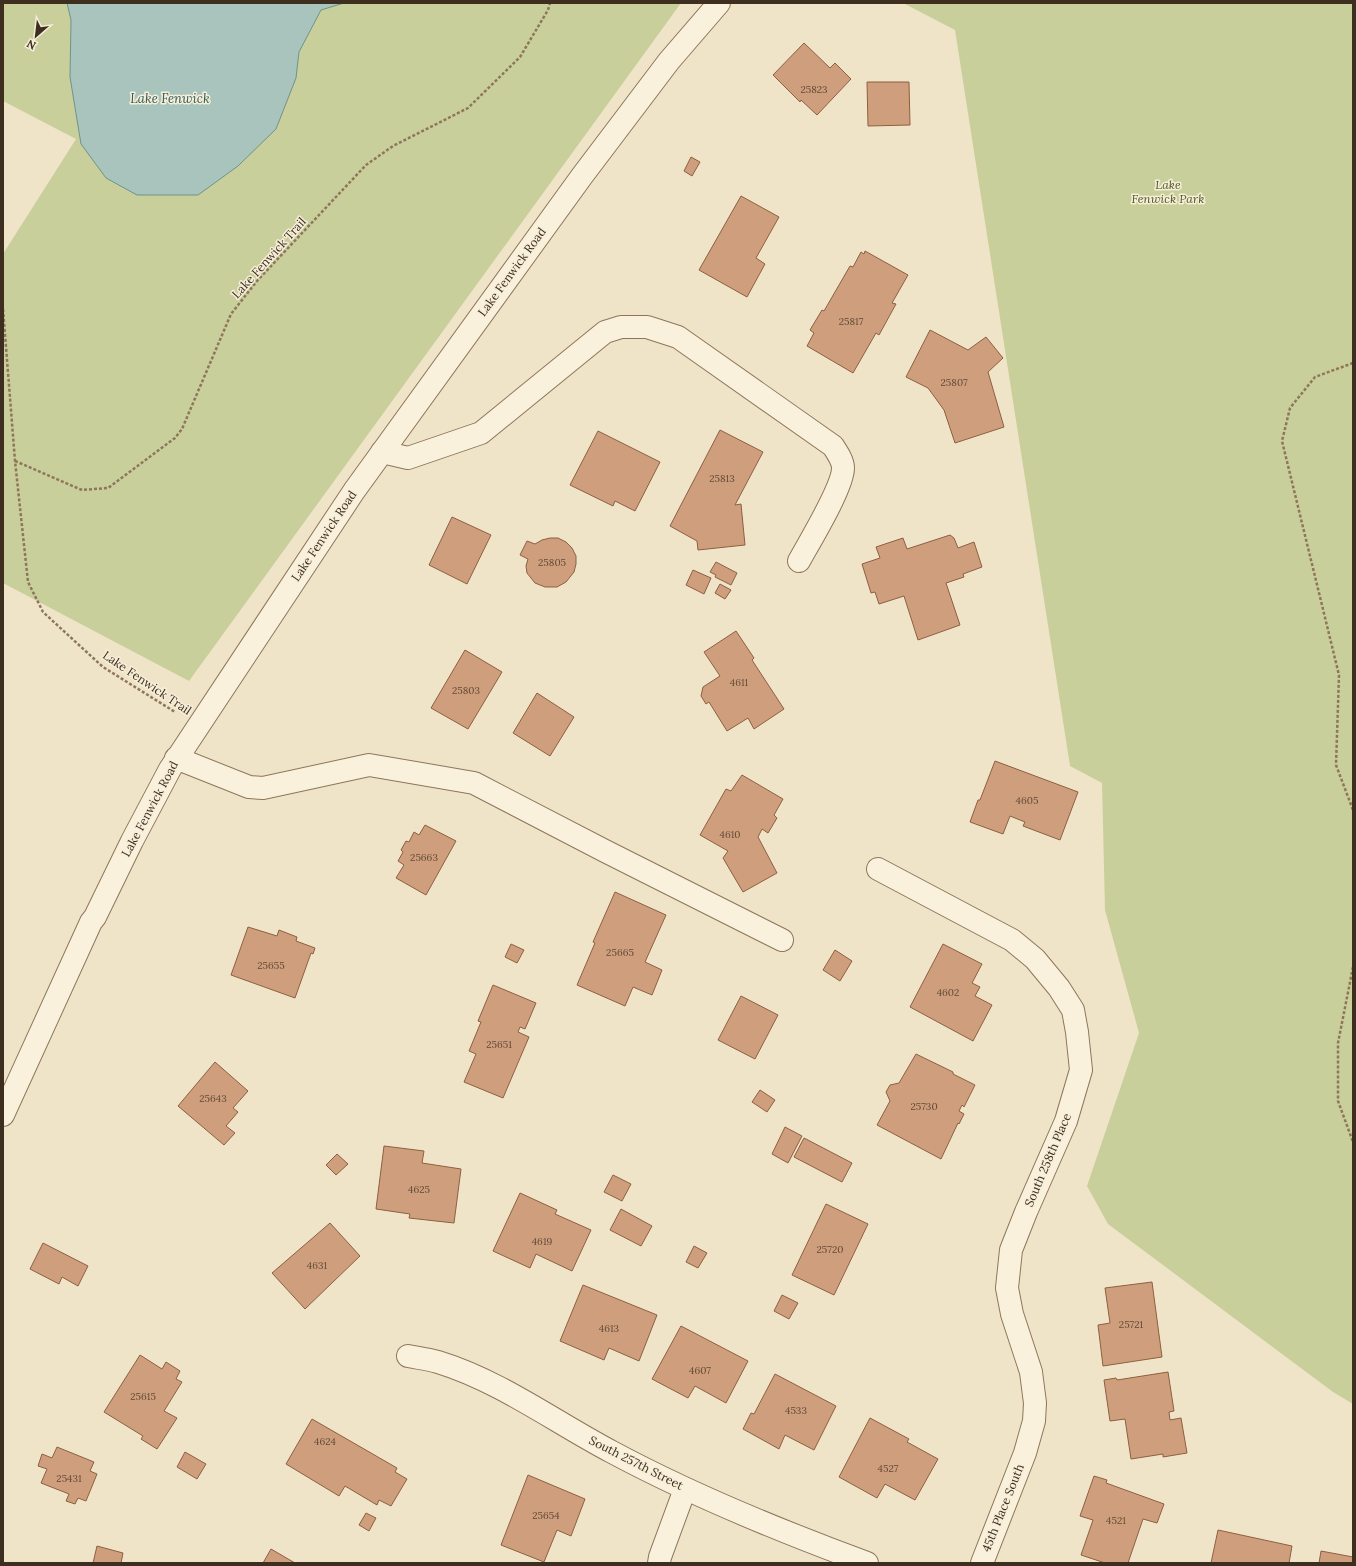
<svg xmlns="http://www.w3.org/2000/svg" width="1356" height="1566" font-family="Lora,serif">
	<style>
		.green { fill: #c9cf9b }
		.water { fill: #a9c4bc; stroke: #6f938a }
		.building { fill: #cf9f7d; stroke: #8d5f41 }
		.lines { fill: none; stroke-linecap: round; stroke-linejoin: round }
		.minor-casing { stroke: #8d765c; stroke-width: 24 }
		.path { stroke: #8d765c; stroke-width: 2.5; stroke-dasharray: 3 2; stroke-linecap: butt }
		.minor { stroke: #faf1dc; stroke-width: 22 }
		.labels { text-anchor: middle; stroke-width: 3; stroke-linejoin: round; paint-order: stroke }
		.number-label { font-size: 10px; fill: #624a37 }
		.park-label { font-size: 12px; font-style: italic; fill: #4d5a26; stroke: #f7eed8 }
		.street-label { font-size: 12px; fill: #3d2e20; stroke: #f7eed8 }
		.water-label { font-size: 13px; font-style: italic; fill: #2f5d5a; stroke: #f7eed8 }
	</style>
	<rect width="100%" height="100%" fill="#f0e4c8"/>
	<g class="green">
		<polygon points="3,3 681,3 189,681 3,583 3,254 76,139 3,101"/>
		<polygon points="903,3 1353,3 1353,1404 1333,1392 1108,1224 1087,1186 1139,1033 1105,910 1102,783 1070,766 955,30"/>
	</g>
	<polygon class="water" points="67,3 344,3 321,10 299,52 296,78 276,129 238,166 198,195 137,195 106,178 81,144 70,77 71,20"/>
	<g class="building">
		<polygon points="804,43 830,68 835,63 851,79 817,115 801,100 800,102 773,75"/>
		<polygon points="867,82 909,82 910,125 868,126"/>
		<polygon points="691,157 700,162 692,176 684,171"/>
		<polygon points="741,196 779,217 756,258 765,264 747,297 699,270"/>
		<polygon points="865,251 908,275 892,303 896,304 879,335 876,333 853,373 807,346 814,333 810,330 822,310 824,311 850,266 853,267 861,252 864,254"/>
		<polygon points="930,330 968,350 986,337 1003,358 988,372 1004,427 955,443 944,410 928,388 906,377"/>
		<polygon points="720,430 763,452 735,505 741,504 745,545 698,550 697,541 670,526"/>
		<polygon points="598,431 660,462 635,511 615,501 613,506 570,485"/>
		<polygon points="452,517 491,535 467,584 429,565"/>
		<polygon points="950,535 954,538 958,548 974,542 982,567 963,574 964,577 946,583 960,625 918,640 904,596 879,604 875,592 871,593 862,564 880,558 876,547 903,538 907,549"/>
		<polygon points="550,538 558,538 566,542 572,548 576,556 576,564 574,572 566,582 557,587 545,587 535,583 527,573 526,566 528,559 520,555 527,541 535,544 542,540"/>
		<polygon points="716,562 737,573 731,585 715,577 716,575 710,572"/>
		<polygon points="693,570 711,578 704,594 686,585"/>
		<polygon points="720,584 731,590 725,599 715,593"/>
		<polygon points="736,631 754,658 752,660 784,709 754,729 748,718 727,731 709,702 706,704 701,696 703,687 720,676 704,652"/>
		<polygon points="465,650 502,672 468,729 431,708"/>
		<polygon points="537,693 574,717 550,756 513,733"/>
		<polygon points="995,761 1078,792 1060,840 1023,826 1025,822 1010,816 1003,834 970,822 978,800 980,800"/>
		<polygon points="742,775 783,799 774,815 777,818 768,833 762,829 758,837 777,873 743,892 723,858 728,851 700,835 726,789 731,791"/>
		<polygon points="425,825 456,841 426,895 396,878 404,865 398,861 403,852 401,850 406,841 409,842 414,832 419,835"/>
		<polygon points="615,892 666,915 645,962 662,970 652,995 633,987 625,1006 577,985 595,943 593,942"/>
		<polygon points="248,927 277,936 279,930 297,937 296,941 315,948 313,954 311,953 295,998 231,975"/>
		<polygon points="511,944 524,950 517,963 505,957"/>
		<polygon points="943,944 982,964 972,983 980,987 975,996 992,1005 973,1041 910,1007"/>
		<polygon points="835,950 852,961 840,981 823,970"/>
		<polygon points="493,985 536,1003 525,1029 520,1027 518,1032 529,1037 503,1098 464,1082 476,1054 469,1051 481,1022 478,1021"/>
		<polygon points="741,996 778,1015 755,1059 718,1040"/>
		<polygon points="916,1054 953,1072 953,1074 975,1085 964,1107 962,1105 959,1111 964,1114 959,1124 958,1123 941,1159 877,1125 890,1101 886,1092 890,1085 899,1083"/>
		<polygon points="215,1062 248,1091 233,1108 238,1112 226,1126 235,1133 224,1145 178,1106"/>
		<polygon points="760,1090 775,1100 767,1112 752,1102"/>
		<polygon points="785,1127 802,1136 788,1163 772,1154"/>
		<polygon points="804,1138 852,1163 842,1182 794,1157"/>
		<polygon points="384,1146 424,1151 422,1163 461,1169 454,1223 409,1218 410,1214 376,1209"/>
		<polygon points="337,1154 348,1164 336,1175 326,1165"/>
		<polygon points="613,1175 631,1184 622,1201 604,1192"/>
		<polygon points="520,1193 557,1210 555,1214 591,1230 572,1271 536,1254 530,1268 493,1251"/>
		<polygon points="826,1204 868,1224 834,1295 792,1275"/>
		<polygon points="621,1209 652,1226 641,1246 610,1230"/>
		<polygon points="330,1223 360,1256 305,1309 272,1273"/>
		<polygon points="43,1243 88,1266 78,1286 62,1277 59,1284 30,1269"/>
		<polygon points="694,1246 707,1253 698,1268 686,1262"/>
		<polygon points="1152,1282 1162,1357 1103,1366 1098,1325 1110,1323 1105,1288"/>
		<polygon points="583,1285 657,1315 639,1361 609,1348 604,1360 560,1341"/>
		<polygon points="782,1295 798,1303 789,1319 774,1311"/>
		<polygon points="681,1326 748,1361 726,1403 695,1386 688,1398 652,1379"/>
		<polygon points="140,1355 162,1369 166,1362 180,1371 176,1379 182,1382 164,1411 177,1418 157,1449 141,1439 143,1436 104,1412"/>
		<polygon points="1168,1372 1174,1411 1169,1412 1170,1420 1181,1418 1187,1453 1163,1457 1163,1454 1131,1459 1125,1419 1110,1421 1104,1380 1116,1378 1117,1380"/>
		<polygon points="775,1374 836,1406 814,1450 785,1435 779,1449 743,1429 751,1413 754,1414"/>
		<polygon points="870,1418 909,1439 907,1442 938,1459 915,1500 885,1484 877,1498 839,1477"/>
		<polygon points="312,1419 397,1468 395,1472 407,1479 391,1506 379,1500 377,1505 345,1486 339,1496 286,1464"/>
		<polygon points="57,1447 94,1462 90,1471 97,1474 86,1501 78,1498 75,1504 66,1501 69,1494 41,1483 47,1469 38,1466 42,1454 52,1458"/>
		<polygon points="185,1452 206,1464 197,1479 177,1467"/>
		<polygon points="528,1475 585,1499 571,1536 557,1530 544,1562 501,1545"/>
		<polygon points="1094,1476 1107,1480 1106,1483 1164,1504 1157,1523 1143,1519 1128,1563 1105,1563 1081,1555 1093,1520 1080,1516"/>
		<polygon points="366,1513 376,1518 369,1531 359,1525"/>
		<polygon points="1218,1530 1292,1546 1289,1563 1211,1563"/>
		<polygon points="97,1546 123,1553 121,1563 93,1563"/>
		<polygon points="271,1549 295,1563 263,1563"/>
		<polygon points="1321,1551 1353,1557 1353,1563 1319,1563"/>
	</g>
	<g class="lines">
		<defs>
			<g id="minor">
				<path d="M 382,452 L 408,458 L 481,433 L 605,332 L 621,327 L 647,327 L 678,337 L 833,446 C 837,452 843,461 843,468 C 843,487 810,541 799,561"/>
				<polyline points="176,758 249,787 263,788 369,765 474,783 605,851 782,940"/>
				<polyline points="878,869 1012,940 1035,959 1059,988 1073,1010 1077,1032 1081,1070 1066,1121 1026,1212 1011,1250 1007,1288 1012,1314 1031,1372 1035,1403 1034,1421 1025,1453 982,1563"/>
				<polyline points="3,1115 91,922 95,917 132,841 170,769 354,491 582,176 669,61 719,3"/>
				<path d="M 408,1356 C 418,1358 428,1359 438,1362 C 500,1381 555,1422 612,1452 C 694,1496 780,1531 867,1563"/>
				<polyline points="659,1563 660,1557 685,1489"/>
			</g>
		</defs>
		<use href="#minor" class="minor-casing"/>
		<g class="path">
			<polyline points="3,309 15,461 28,582 43,612 103,667 175,712"/>
			<polyline points="1353,363 1315,377 1290,408 1282,441 1339,675 1336,765 1353,810"/>
			<polyline points="15,461 82,490 108,488 175,438 182,429 231,314 257,281 366,165 393,146 468,108 520,57 548,10 550,3"/>
			<polyline points="1353,967 1338,1043 1338,1101 1353,1142"/>
		</g>
		<use href="#minor" class="minor"/>
	</g>
	<g class="labels">
		<g class="number-label">
			<text x="814" y="93">25823</text>
			<text x="851" y="325">25817</text>
			<text x="954" y="386">25807</text>
			<text x="722" y="482">25813</text>
			<text x="552" y="566">25805</text>
			<text x="739" y="686">4611</text>
			<text x="466" y="694">25803</text>
			<text x="1027" y="804">4605</text>
			<text x="730" y="838">4610</text>
			<text x="424" y="861">25663</text>
			<text x="620" y="956">25665</text>
			<text x="271" y="969">25655</text>
			<text x="948" y="996">4602</text>
			<text x="499" y="1048">25651</text>
			<text x="213" y="1102">25643</text>
			<text x="924" y="1110">25730</text>
			<text x="419" y="1193">4625</text>
			<text x="542" y="1245">4619</text>
			<text x="830" y="1253">25720</text>
			<text x="317" y="1269">4631</text>
			<text x="1131" y="1328">25721</text>
			<text x="609" y="1332">4613</text>
			<text x="700" y="1374">4607</text>
			<text x="143" y="1400">25615</text>
			<text x="796" y="1414">4533</text>
			<text x="325" y="1445">4624</text>
			<text x="888" y="1472">4527</text>
			<text x="69" y="1482">25431</text>
			<text x="546" y="1519">25654</text>
			<text x="1116" y="1524">4521</text>
		</g>
		<g class="park-label">
			<text x="1168" y="189">Lake<tspan x="1168" dy="14">Fenwick Park</tspan></text>
		</g>
		<g class="street-label">
			<text transform="translate(269 258) rotate(-48)" y="4">Lake Fenwick Trail</text>
			<text transform="translate(512 272) rotate(-54)" y="4">Lake Fenwick Road</text>
			<text transform="translate(324 536) rotate(-56)" y="4">Lake Fenwick Road</text>
			<text transform="translate(147 683) rotate(34)" y="4">Lake Fenwick Trail</text>
			<text transform="translate(150 809) rotate(-62)" y="4">Lake Fenwick Road</text>
			<text transform="translate(1048 1160) rotate(-67)" y="4">South 258th Place</text>
			<text transform="translate(636 1463) rotate(27)" y="4">South 257th Street</text>
			<text transform="translate(1003 1508) rotate(-68)" y="4">45th Place South</text>
		</g>
		<g class="water-label">
			<text x="170" y="103">Lake Fenwick</text>
		</g>
	</g>
	<rect width="1356" height="1566" fill="none" stroke="#3d2e20" stroke-width="8"/>
	<g transform="translate(36 36) rotate(208)" stroke="#f7eed8" stroke-width="3" paint-order="stroke">
	<path d="M0-3L7 15L0 10L-7 15Z" fill="#3d2e20"/>
	<text y="-6" font-size="11" font-weight="bold" text-anchor="middle" fill="#3d2e20">N</text>
	</g>
</svg>
